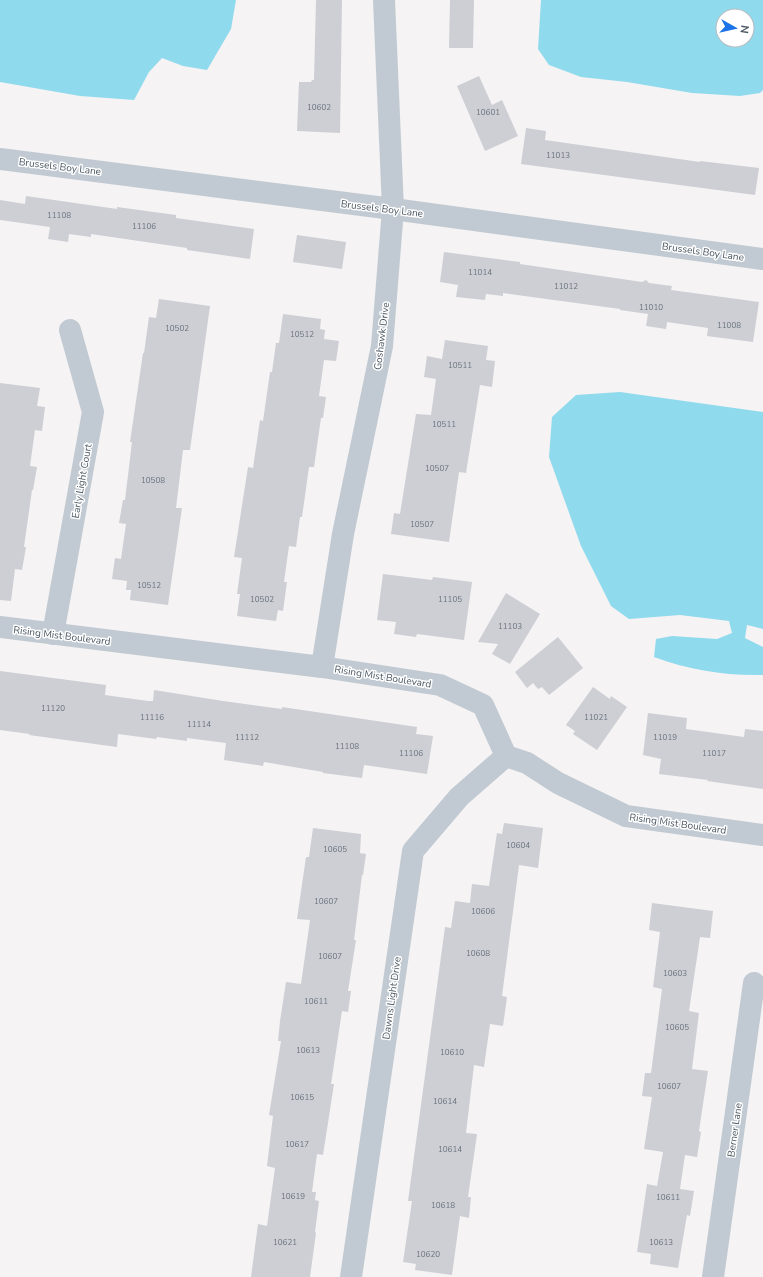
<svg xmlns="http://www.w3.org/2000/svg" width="763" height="1277" font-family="'Nunito Sans',sans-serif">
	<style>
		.water { fill: #90daee; fill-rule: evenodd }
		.building { fill: #cdcfd5 }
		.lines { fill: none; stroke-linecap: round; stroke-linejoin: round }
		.street { stroke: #c1cad2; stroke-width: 22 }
		.labels { text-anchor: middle; stroke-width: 3; stroke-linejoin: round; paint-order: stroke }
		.number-label { font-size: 8px; fill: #6b747e }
		.street-label { font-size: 10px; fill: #4a5661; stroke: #fff }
	</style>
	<rect width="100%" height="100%" fill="#f5f3f3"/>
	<g class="water">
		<polygon points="0,0 236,0 231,29 207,70 183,66 162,58 149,72 134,100 80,96 0,82"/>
		<path d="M 541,0 L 763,0 L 763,90 L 760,93 L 740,96 L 692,93 L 627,82 L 581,77 L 549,65 L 538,49 ZM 723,16 L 747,16 L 747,40 L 723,40 Z"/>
		<path d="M 620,392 L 763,412 L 763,629 L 747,625 L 745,638 L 763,647 L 763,675 C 726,676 689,670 654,657 L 656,639 L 672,636 L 717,639 L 732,633 L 729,621 L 680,615 L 629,619 L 611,606 L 581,546 L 549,457 L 552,417 L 576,395 Z"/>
	</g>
	<g class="building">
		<polygon points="316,0 342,0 340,133 297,131 299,82 311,82 312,80 314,80"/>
		<polygon points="450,0 474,0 473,48 449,48"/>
		<polygon points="479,76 492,105 502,100 518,136 485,151 457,86"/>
		<polygon points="526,128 546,131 545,140 700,162 700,161 759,168 755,195 521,164"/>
		<polygon points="26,196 117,209 117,207 176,215 176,218 254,229 250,259 187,250 187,248 91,234 91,237 69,234 68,242 48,239 50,227 0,220 0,200 25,204"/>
		<polygon points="297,235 346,242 342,269 293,262"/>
		<polygon points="444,252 520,262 520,264 642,282 646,280 649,283 672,286 671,290 759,302 753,342 707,336 708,328 667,322 666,329 646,326 648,314 620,310 620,309 503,293 503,296 486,294 485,300 456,297 458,285 440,282"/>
		<polygon points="159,299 210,306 190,450 183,450 176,508 182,508 168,605 130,600 131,590 126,590 127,581 112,579 115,558 121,559 126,524 119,523 123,500 125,500 132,442 130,442 143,353 144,353 149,317 156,318"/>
		<polygon points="283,314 321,319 320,329 325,330 324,339 339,341 336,361 324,360 319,396 326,397 323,418 321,418 314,467 309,467 302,517 300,517 296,547 289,546 284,582 287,582 283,611 278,610 276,621 237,616 240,594 237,594 242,558 234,557 248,467 253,468 260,420 263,421 270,372 272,372 276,343 279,343"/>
		<polygon points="445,340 488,346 486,360 495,361 492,387 480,385 466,473 459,472 449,542 391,534 394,513 400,514 416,414 431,415 436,379 424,377 427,356 442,359"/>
		<polygon points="0,383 40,388 37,406 45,407 42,431 35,430 30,466 37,467 33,490 32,490 24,547 26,547 22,570 15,569 11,601 0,600"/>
		<polygon points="383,574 432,580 433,577 472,582 464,640 417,634 416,637 394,634 396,622 377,620"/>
		<polygon points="506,593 540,614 510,664 492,654 498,644 478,642"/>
		<polygon points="558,637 583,668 549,695 542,687 538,689 533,683 527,688 515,672"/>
		<polygon points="0,671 106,685 105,695 148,701 153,701 154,690 223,701 282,709 282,707 417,727 416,734 433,736 427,774 364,765 362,778 323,773 323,772 264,762 263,766 224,760 226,743 187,738 187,741 157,737 156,739 118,734 117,747 29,735 30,734 0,730"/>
		<polygon points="593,687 610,699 611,696 627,707 597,750 573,734 575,731 566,725"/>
		<polygon points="648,713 687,718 686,729 744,737 745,729 763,731 763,789 707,781 708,780 659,774 661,759 643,755"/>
		<polygon points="504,823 543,828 538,868 519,865 502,996 507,997 503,1026 490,1024 484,1067 474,1065 466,1133 477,1134 468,1197 471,1197 469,1218 460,1216 452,1275 415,1270 416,1264 403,1262 412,1201 408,1201 445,927 451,928 455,901 470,903 472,884 489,886 497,833 502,834"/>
		<polygon points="313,828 361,834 360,853 366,854 363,875 362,875 354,940 356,940 348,991 351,991 348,1012 342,1011 331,1084 334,1084 323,1155 317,1154 312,1192 316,1192 315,1200 319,1201 315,1232 316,1233 310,1277 251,1277 258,1224 267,1226 275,1168 267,1166 273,1116 269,1115 281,1041 278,1041 280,1021 286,982 301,984 310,920 297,919 306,857 309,857"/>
		<polygon points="652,903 713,911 710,938 700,937 689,1011 699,1013 692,1069 708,1071 699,1131 701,1132 697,1157 685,1155 680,1189 694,1191 690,1216 687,1215 678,1268 650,1264 651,1254 637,1252 647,1184 657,1186 663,1152 644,1149 652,1097 642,1096 645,1073 651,1073 662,989 653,987 660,932 649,930"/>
	</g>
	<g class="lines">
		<g class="street">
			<polyline points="0,159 393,209 763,259"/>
			<polyline points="0,627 322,667 440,685 483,705 506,756 527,763 558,783 626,816 763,835"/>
			<polyline points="53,634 93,412 70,330"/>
			<polyline points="322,667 343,534 382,346 393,209 384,0"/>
			<polyline points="351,1277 413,851 459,797 506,756"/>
			<polyline points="713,1277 754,983"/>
		</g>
	</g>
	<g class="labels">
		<g class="number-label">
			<text x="319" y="110">10602</text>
			<text x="488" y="115">10601</text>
			<text x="558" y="158">11013</text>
			<text x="59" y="218">11108</text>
			<text x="144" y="229">11106</text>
			<text x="480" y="275">11014</text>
			<text x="566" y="289">11012</text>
			<text x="651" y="310">11010</text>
			<text x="729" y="328">11008</text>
			<text x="177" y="331">10502</text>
			<text x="302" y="337">10512</text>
			<text x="460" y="368">10511</text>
			<text x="444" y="427">10511</text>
			<text x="437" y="471">10507</text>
			<text x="153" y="483">10508</text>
			<text x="422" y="527">10507</text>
			<text x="149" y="588">10512</text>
			<text x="262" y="602">10502</text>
			<text x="450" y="602">11105</text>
			<text x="510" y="629">11103</text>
			<text x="53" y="711">11120</text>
			<text x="152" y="720">11116</text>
			<text x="596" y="720">11021</text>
			<text x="199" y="727">11114</text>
			<text x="247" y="740">11112</text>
			<text x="665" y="740">11019</text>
			<text x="347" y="749">11108</text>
			<text x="411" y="756">11106</text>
			<text x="714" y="756">11017</text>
			<text x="518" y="848">10604</text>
			<text x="335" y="852">10605</text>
			<text x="326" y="904">10607</text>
			<text x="483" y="914">10606</text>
			<text x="478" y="956">10608</text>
			<text x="330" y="959">10607</text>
			<text x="675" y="976">10603</text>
			<text x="316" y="1004">10611</text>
			<text x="677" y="1030">10605</text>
			<text x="308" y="1053">10613</text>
			<text x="452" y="1055">10610</text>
			<text x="669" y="1089">10607</text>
			<text x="302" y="1100">10615</text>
			<text x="445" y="1104">10614</text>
			<text x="297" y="1147">10617</text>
			<text x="450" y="1152">10614</text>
			<text x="293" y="1199">10619</text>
			<text x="668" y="1200">10611</text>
			<text x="443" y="1208">10618</text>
			<text x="285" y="1245">10621</text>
			<text x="661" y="1245">10613</text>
			<text x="428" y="1257">10620</text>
		</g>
		<g class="street-label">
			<text transform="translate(60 166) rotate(7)" y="4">Brussels Boy Lane</text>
			<text transform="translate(382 208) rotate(7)" y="4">Brussels Boy Lane</text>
			<text transform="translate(703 251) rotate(8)" y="4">Brussels Boy Lane</text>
			<text transform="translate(381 336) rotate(-83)" y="4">Goshawk Drive</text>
			<text transform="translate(81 481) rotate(-80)" y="4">Early Light Court</text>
			<text transform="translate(62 635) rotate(7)" y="4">Rising Mist Boulevard</text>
			<text transform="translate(383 676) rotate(9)" y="4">Rising Mist Boulevard</text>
			<text transform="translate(678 823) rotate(8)" y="4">Rising Mist Boulevard</text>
			<text transform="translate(391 998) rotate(-82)" y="4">Dawns Light Drive</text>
			<text transform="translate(734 1130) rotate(-82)" y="4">Berner Lane</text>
		</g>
	</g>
	<g transform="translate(735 28) rotate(98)"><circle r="19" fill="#ffffff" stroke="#b7bbc0"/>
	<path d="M0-3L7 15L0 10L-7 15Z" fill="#1a73e8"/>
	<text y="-6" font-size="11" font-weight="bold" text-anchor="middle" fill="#4a5661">N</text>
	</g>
</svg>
